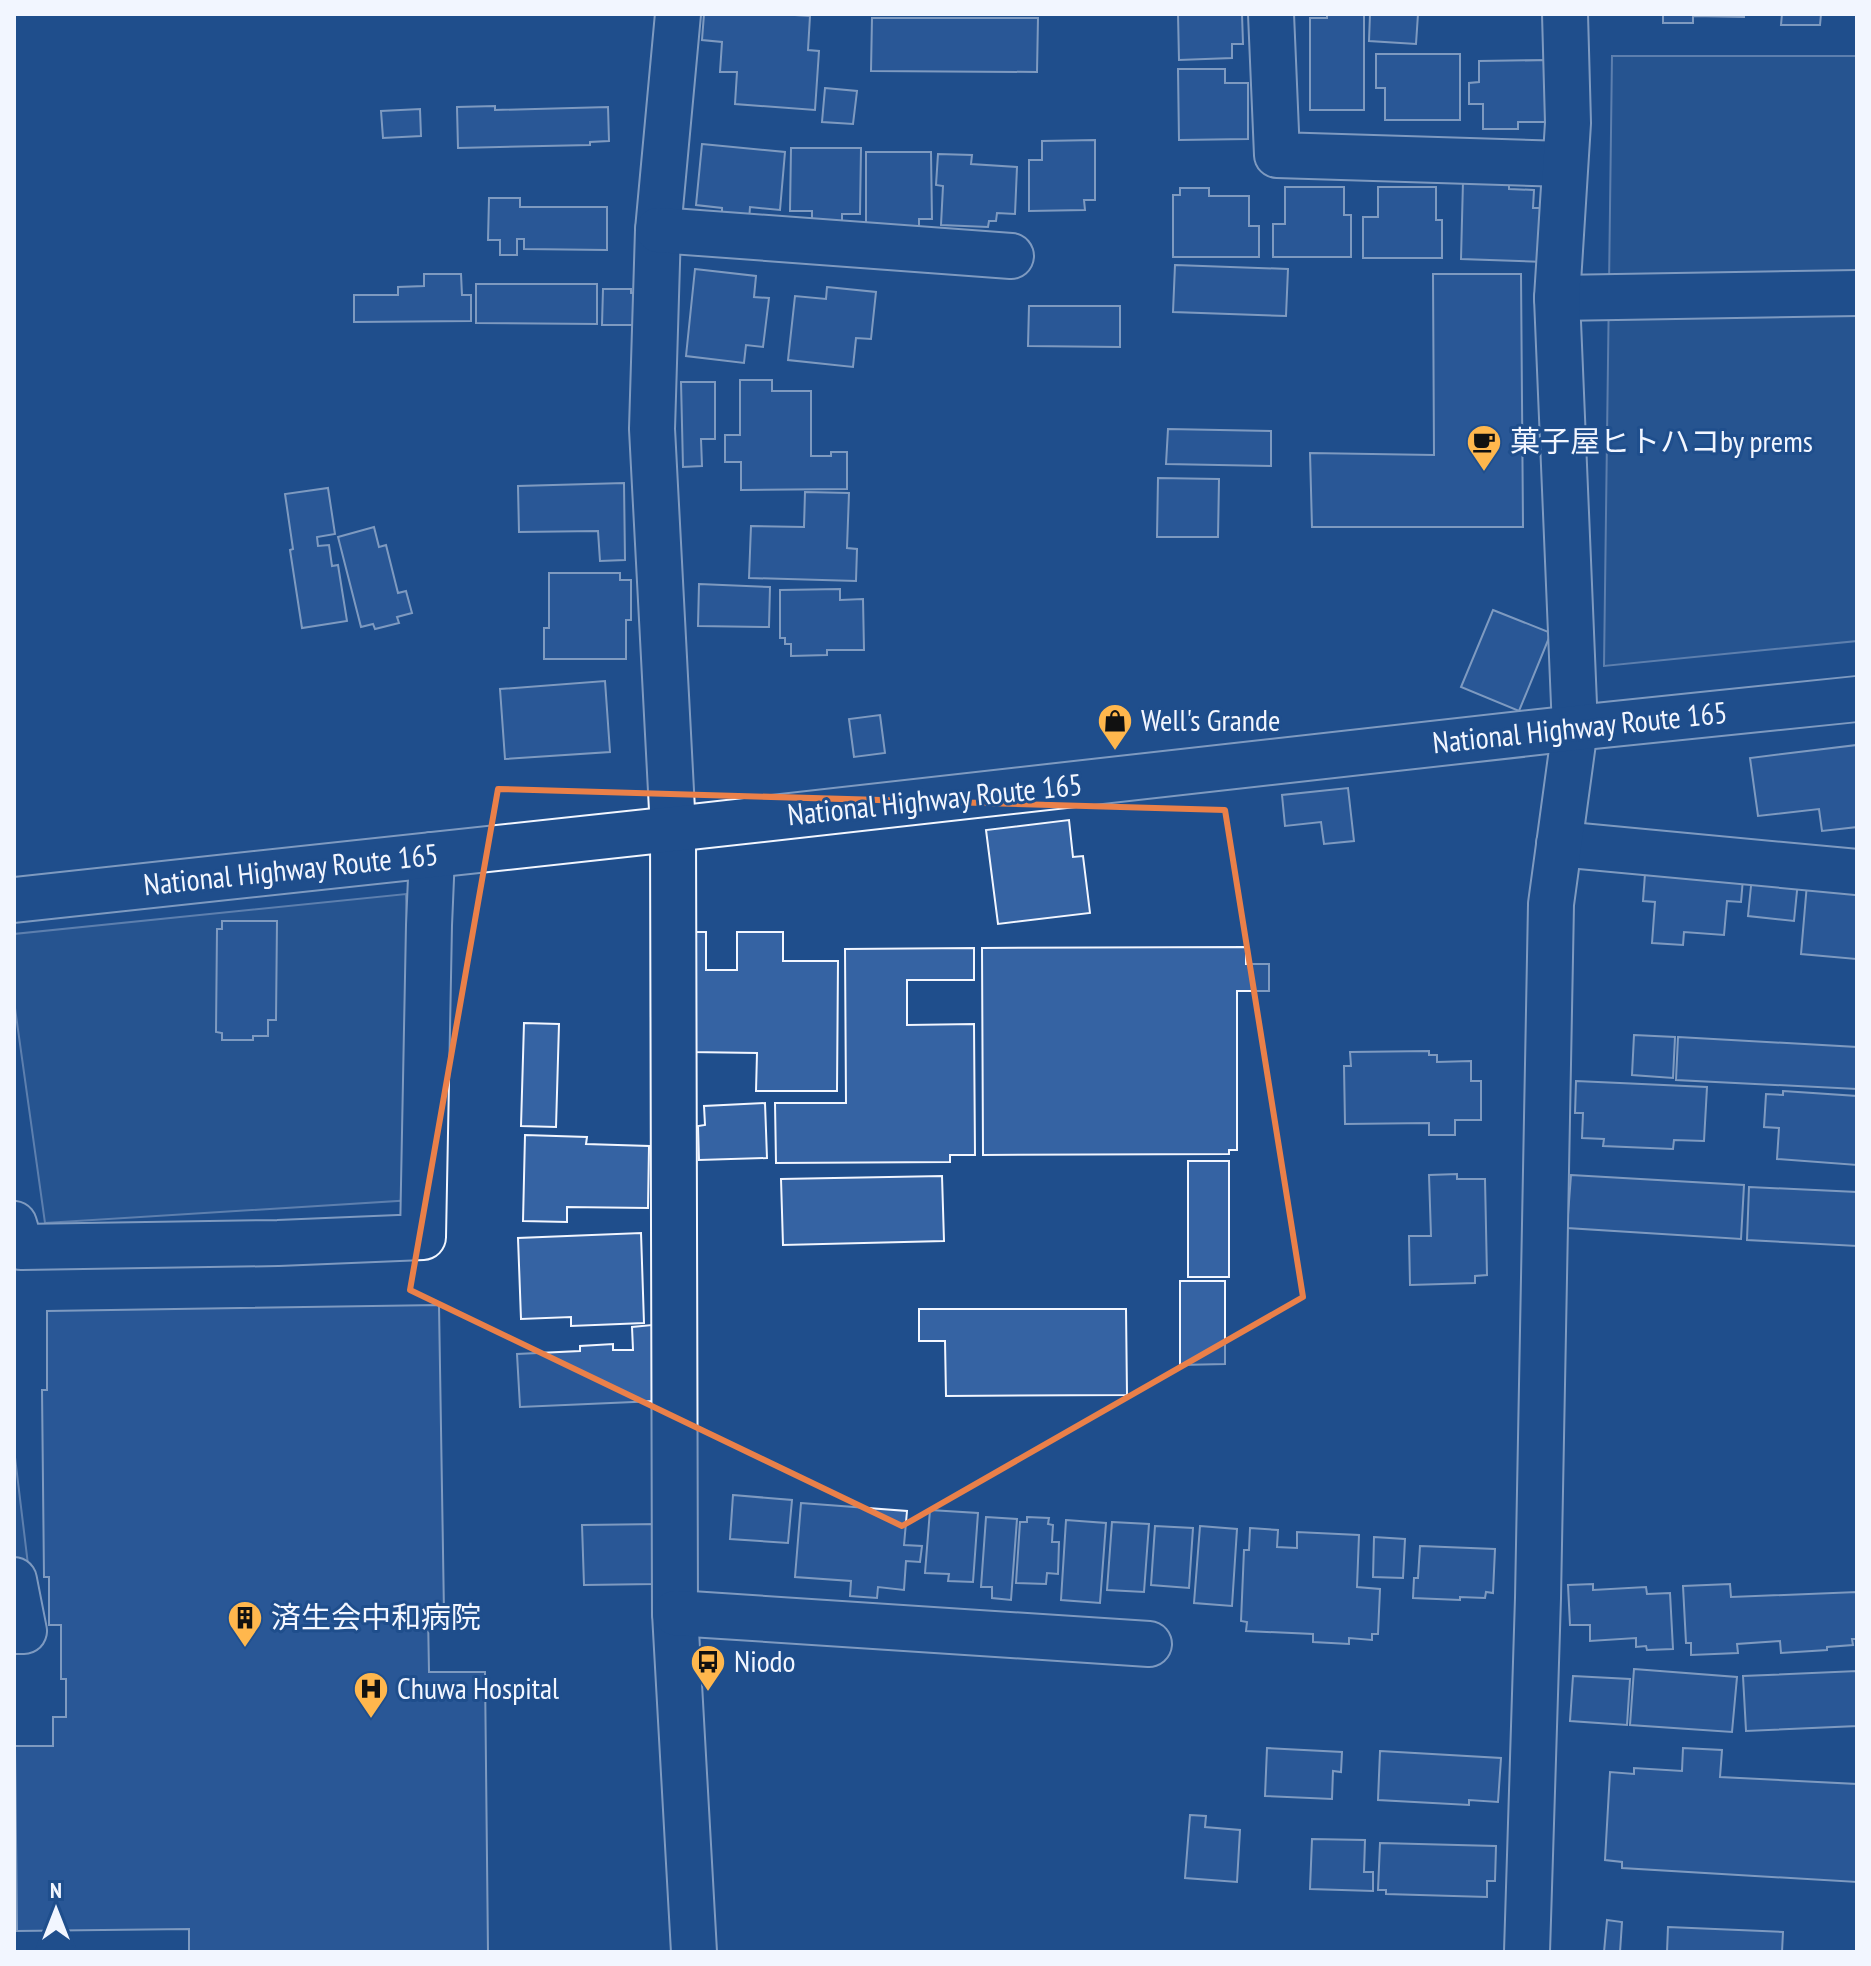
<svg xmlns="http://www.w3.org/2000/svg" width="1871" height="1966" font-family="'PT Sans Narrow','Noto Sans JP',sans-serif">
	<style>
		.parking { fill: #305b95; stroke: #a8bbd7; stroke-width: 2 }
		.building { fill: #3563a3; stroke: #f2f6ff; stroke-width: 2 }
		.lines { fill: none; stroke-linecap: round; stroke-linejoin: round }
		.minor-casing { stroke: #f2f6ff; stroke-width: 48 }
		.highway-casing { stroke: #f2f6ff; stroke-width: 48 }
		.minor { stroke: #1f4e8c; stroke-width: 44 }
		.highway { stroke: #1f4e8c; stroke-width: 44 }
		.marked { fill: none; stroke: #ea8049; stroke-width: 6; stroke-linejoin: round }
		.labels { text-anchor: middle; stroke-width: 6; stroke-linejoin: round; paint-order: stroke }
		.poi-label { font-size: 30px; fill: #f2f6ff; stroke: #1f4e8c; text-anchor: start }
		.street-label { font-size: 30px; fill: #f2f6ff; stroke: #1f4e8c }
	</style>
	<rect width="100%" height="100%" fill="#1f4e8c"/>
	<g class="parking">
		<polygon points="1612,56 1857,56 1857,641 1604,666"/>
		<polygon points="406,894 413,1200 45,1223 14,1001 14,934"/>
		<polygon points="14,1449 37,1639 14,1640"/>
	</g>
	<g class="building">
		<polygon points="704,14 780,14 810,16 808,50 819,51 815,110 735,104 737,72 720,72 722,42 702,40"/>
		<polygon points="1178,14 1242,14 1243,44 1232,44 1232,58 1179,60"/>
		<polygon points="1327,14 1364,14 1364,110 1310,110 1310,18 1327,18"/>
		<polygon points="1370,14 1418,14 1416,44 1369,41"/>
		<polygon points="1663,14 1744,14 1744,17 1693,16 1693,23 1663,23"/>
		<polygon points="1782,14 1821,14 1820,25 1781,25"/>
		<polygon points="872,18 1038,18 1037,72 871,71"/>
		<polygon points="1376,54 1460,54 1460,120 1385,120 1385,88 1376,88"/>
		<polygon points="1551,60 1548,122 1518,122 1518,129 1483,129 1483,104 1469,104 1469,83 1479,82 1479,61"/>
		<polygon points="1178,69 1225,69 1225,83 1248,83 1248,139 1179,140"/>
		<polygon points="825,88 857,91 853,124 822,122"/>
		<polygon points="495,106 495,110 608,107 609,141 590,142 590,145 458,148 457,107"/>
		<polygon points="420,109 421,136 383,138 381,111"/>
		<polygon points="1095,140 1095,200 1084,200 1085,210 1029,211 1029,160 1042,160 1042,141"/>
		<polygon points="702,144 785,152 780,210 750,207 749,220 722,217 722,208 696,205"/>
		<polygon points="791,148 861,148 860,214 842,214 842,221 812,221 812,211 790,211"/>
		<polygon points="866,152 931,152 932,219 919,219 919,237 866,237"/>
		<polygon points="938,154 972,155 971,164 1017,167 1015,214 997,213 996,221 989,221 988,227 941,225 943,186 936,185"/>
		<polygon points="1463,181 1509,182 1509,189 1534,190 1533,208 1546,208 1545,262 1461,259"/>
		<polygon points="1285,187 1344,187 1344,215 1351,215 1351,257 1273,257 1273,224 1285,224"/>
		<polygon points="1378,187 1436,187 1436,220 1442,220 1442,258 1363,258 1363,217 1378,217"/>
		<polygon points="1180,188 1209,188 1209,196 1249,196 1249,226 1259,226 1259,257 1173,257 1173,195 1180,195"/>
		<polygon points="489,198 520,198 520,207 607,207 607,250 524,249 524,239 517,239 517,255 500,255 500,240 488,240"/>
		<polygon points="1175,265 1288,269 1286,316 1173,312"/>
		<polygon points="695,269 756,276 754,297 769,298 763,347 746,345 744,363 686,356"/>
		<polygon points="424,274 461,274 462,295 471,295 471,321 354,322 354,295 398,295 398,287 424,286"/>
		<polygon points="1433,274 1521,274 1523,527 1312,527 1310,453 1434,455"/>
		<polygon points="476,284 597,284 597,324 476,323"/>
		<polygon points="827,287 876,292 871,339 856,338 853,367 788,360 795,296 826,299"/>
		<polygon points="603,289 631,289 631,293 640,293 640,325 602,325"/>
		<polygon points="1029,306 1120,306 1120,347 1028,346"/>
		<polygon points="740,380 772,380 772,391 811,391 811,456 831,456 831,452 847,452 847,489 741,490 741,462 725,462 725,435 740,435"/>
		<polygon points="681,382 715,382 715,439 701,439 702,466 683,467"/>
		<polygon points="1168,429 1271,431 1271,466 1166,464"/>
		<polygon points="1158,478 1219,479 1218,537 1157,537"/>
		<polygon points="624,483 625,560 600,561 598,531 519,532 518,486"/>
		<polygon points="328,488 335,534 317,537 318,546 329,545 332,566 338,565 347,621 302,628 290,550 293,549 285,494"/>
		<polygon points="805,492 849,493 847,548 857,549 856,581 749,578 751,526 804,527"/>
		<polygon points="374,527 379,547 386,545 398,593 406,591 412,613 397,617 399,623 375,629 373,624 361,627 338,537"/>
		<polygon points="549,573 620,573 620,580 631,580 631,620 626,620 626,659 544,659 544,628 549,628"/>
		<polygon points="699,584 770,587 769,627 698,626"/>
		<polygon points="840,589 840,600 863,599 864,650 827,650 827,655 791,656 791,644 785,644 785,638 780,638 780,590"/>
		<polygon points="1493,610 1551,633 1519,711 1461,687"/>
		<polygon points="605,681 610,752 505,759 500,689"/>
		<polygon points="880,715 885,753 854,757 849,719"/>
		<polygon points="1857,745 1857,827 1822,831 1819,809 1758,816 1750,758"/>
		<polygon points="1348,788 1354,841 1324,844 1321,822 1285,826 1282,795"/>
		<polygon points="1069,820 1073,857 1083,856 1090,913 998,924 986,830"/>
		<polygon points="1646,860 1744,867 1741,902 1727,901 1724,935 1684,932 1683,945 1652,943 1655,902 1643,901"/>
		<polygon points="1753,866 1799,871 1794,921 1748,916"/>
		<polygon points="1808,872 1857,875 1856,959 1801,954"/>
		<polygon points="222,921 277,921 276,1020 268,1020 268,1036 253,1036 253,1040 222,1040 222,1033 216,1032 217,929 222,929"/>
		<polygon points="695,932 706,932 706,970 737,970 737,932 783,932 783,961 838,961 837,1091 756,1091 757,1053 690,1052"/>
		<polygon points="1246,947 1246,964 1269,964 1269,991 1237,991 1237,1150 1229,1150 1229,1154 983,1155 982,948"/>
		<polygon points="974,948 974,980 907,980 907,1025 974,1024 975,1155 950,1155 950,1162 776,1163 775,1103 846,1103 845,949"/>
		<polygon points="524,1023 559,1024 556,1127 521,1126"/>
		<polygon points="1634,1035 1675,1037 1673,1078 1632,1075"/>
		<polygon points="1678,1037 1857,1047 1857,1089 1676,1080"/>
		<polygon points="1429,1051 1429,1055 1437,1055 1437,1062 1471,1061 1471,1081 1481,1081 1481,1120 1455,1120 1455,1135 1429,1135 1429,1123 1345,1124 1344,1066 1351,1066 1350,1052"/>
		<polygon points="1576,1081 1707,1087 1704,1141 1674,1140 1673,1149 1603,1146 1604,1139 1582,1138 1583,1113 1575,1113"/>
		<polygon points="1783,1091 1857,1096 1857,1165 1777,1159 1779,1128 1764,1127 1766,1094 1783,1095"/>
		<polygon points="765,1103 767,1158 699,1160 698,1126 705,1125 704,1106"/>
		<polygon points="525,1135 587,1137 586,1144 649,1146 648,1208 567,1207 567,1222 523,1221"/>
		<rect x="1188" y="1161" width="41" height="116"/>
		<polygon points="1457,1174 1457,1179 1485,1179 1487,1275 1475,1276 1475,1283 1410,1285 1409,1236 1431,1236 1429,1175"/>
		<polygon points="1571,1175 1744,1185 1741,1239 1567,1228"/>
		<polygon points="942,1176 944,1241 783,1245 781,1179"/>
		<polygon points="1749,1187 1857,1192 1857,1246 1747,1240"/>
		<polygon points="641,1233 644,1323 571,1326 571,1317 521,1319 518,1238"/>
		<polygon points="1180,1281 1225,1281 1225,1364 1180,1365"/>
		<polygon points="439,1305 444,1613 428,1614 429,1672 485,1672 488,1952 189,1952 189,1929 17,1931 15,1746 53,1746 53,1717 66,1717 66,1679 61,1679 61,1625 49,1625 49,1577 44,1577 42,1390 47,1390 47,1311"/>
		<polygon points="919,1309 1126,1309 1127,1395 946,1396 945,1341 919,1341"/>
		<polygon points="652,1325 656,1401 520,1407 517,1354 580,1351 580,1346 613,1344 613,1350 633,1350 632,1327"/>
		<polygon points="733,1495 792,1500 788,1543 730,1539"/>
		<polygon points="801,1503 907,1511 904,1545 922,1546 920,1562 906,1561 904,1590 878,1587 877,1598 850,1596 851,1581 795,1577"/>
		<polygon points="930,1510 978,1513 973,1582 948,1581 949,1574 925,1573"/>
		<polygon points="986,1517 1017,1519 1011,1600 992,1598 992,1587 981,1587"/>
		<polygon points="1027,1517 1049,1518 1048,1524 1053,1525 1052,1542 1059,1542 1058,1574 1047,1573 1046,1584 1016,1583 1020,1522 1027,1522"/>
		<polygon points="1066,1520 1106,1523 1100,1603 1061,1600"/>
		<polygon points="1112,1522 1149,1524 1144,1592 1107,1590"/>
		<polygon points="659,1524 659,1540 653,1540 654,1584 584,1585 582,1525"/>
		<polygon points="1155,1526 1193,1528 1189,1588 1151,1585"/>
		<polygon points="1200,1526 1237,1529 1232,1606 1194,1603"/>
		<polygon points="1250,1528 1278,1530 1277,1547 1297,1548 1297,1532 1359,1535 1357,1587 1380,1589 1378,1634 1372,1634 1372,1640 1349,1638 1349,1644 1313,1642 1313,1634 1246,1631 1247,1622 1241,1621 1244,1550 1249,1550"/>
		<polygon points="1374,1537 1405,1539 1403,1578 1373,1577"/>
		<polygon points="1420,1546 1495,1549 1493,1593 1486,1592 1485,1598 1460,1597 1460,1600 1413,1598 1414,1578 1418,1578"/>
		<polygon points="1593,1584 1593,1590 1646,1587 1647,1594 1670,1593 1673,1649 1647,1650 1646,1646 1636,1647 1636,1638 1590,1641 1590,1625 1570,1625 1568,1585"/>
		<polygon points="1730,1584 1731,1597 1857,1592 1857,1639 1852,1639 1853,1645 1827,1647 1827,1650 1781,1653 1780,1641 1737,1644 1738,1653 1691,1655 1691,1643 1686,1643 1683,1586"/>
		<polygon points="1634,1669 1737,1677 1732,1732 1630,1725"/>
		<polygon points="1857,1671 1857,1726 1746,1731 1743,1676"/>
		<polygon points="1573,1676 1630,1679 1627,1725 1570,1721"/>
		<polygon points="1267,1748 1342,1752 1341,1772 1333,1771 1332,1799 1265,1796"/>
		<polygon points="1683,1748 1722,1750 1720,1777 1857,1784 1857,1882 1622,1868 1622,1862 1605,1860 1610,1772 1634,1774 1634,1768 1682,1771"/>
		<polygon points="1380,1751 1501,1758 1498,1802 1469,1800 1469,1805 1378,1800"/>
		<polygon points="1190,1815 1206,1816 1205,1827 1240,1830 1237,1882 1185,1878"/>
		<polygon points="1312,1839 1365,1840 1364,1872 1373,1872 1373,1891 1310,1889"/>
		<polygon points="1380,1843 1496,1846 1495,1881 1487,1881 1487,1897 1386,1894 1386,1890 1378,1890"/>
		<polygon points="1607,1920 1622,1922 1620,1952 1604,1952"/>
		<polygon points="1668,1927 1783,1932 1782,1952 1667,1952"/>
	</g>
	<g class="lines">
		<defs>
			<g id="minor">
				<polyline points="678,14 658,230 652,429 673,829 675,1613 694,1952"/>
				<polyline points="1271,14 1277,155 1565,164"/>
				<polyline points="658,230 1011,256"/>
				<polyline points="1557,298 1857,293"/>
				<polyline points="1559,844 1857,872"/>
				<polyline points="14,1224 21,1247 278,1243 423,1237 429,925 432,855"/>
				<polyline points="14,1580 24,1631 14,1631"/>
				<polyline points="675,1613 1149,1644"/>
				<polyline points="1527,1952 1538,1598 1551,904 1575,728 1557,298 1568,123 1565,14"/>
			</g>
			<polyline id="highway" points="14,900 673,829 1575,728 1857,699"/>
		</defs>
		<use href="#minor" class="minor-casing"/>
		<use href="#highway" class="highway-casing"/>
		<use href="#minor" class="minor"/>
		<use href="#highway" class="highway"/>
	</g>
	<path d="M0 0H1871V1966H0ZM 498,789 L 1225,810 L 1303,1297 L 902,1526 L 410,1290 Z" fill="#1f4e8c" fill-opacity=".55" fill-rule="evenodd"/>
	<path class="marked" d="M 498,789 L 1225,810 L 1303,1297 L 902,1526 L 410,1290 Z"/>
	<defs>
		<symbol id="cafe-pin" viewBox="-11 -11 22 30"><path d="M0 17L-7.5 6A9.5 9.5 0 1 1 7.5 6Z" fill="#ffb74d" stroke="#1f4e8c"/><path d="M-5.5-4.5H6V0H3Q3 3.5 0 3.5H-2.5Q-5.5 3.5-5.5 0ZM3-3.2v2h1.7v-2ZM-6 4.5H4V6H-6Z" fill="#111"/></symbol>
		<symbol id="shop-pin" viewBox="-11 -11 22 30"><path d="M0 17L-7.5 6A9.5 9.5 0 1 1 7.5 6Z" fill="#ffb74d" stroke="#1f4e8c"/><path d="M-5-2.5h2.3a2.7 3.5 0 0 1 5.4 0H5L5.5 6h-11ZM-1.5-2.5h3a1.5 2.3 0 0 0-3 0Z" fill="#111"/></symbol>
		<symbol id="building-pin" viewBox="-11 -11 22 30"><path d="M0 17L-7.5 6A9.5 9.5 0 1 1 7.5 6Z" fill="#ffb74d" stroke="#1f4e8c"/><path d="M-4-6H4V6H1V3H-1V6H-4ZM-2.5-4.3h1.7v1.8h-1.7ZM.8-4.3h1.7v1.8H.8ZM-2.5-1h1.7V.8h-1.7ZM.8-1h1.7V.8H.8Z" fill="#111"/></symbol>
		<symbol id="bus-pin" viewBox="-11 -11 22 30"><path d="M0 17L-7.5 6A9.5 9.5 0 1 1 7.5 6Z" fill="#ffb74d" stroke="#1f4e8c"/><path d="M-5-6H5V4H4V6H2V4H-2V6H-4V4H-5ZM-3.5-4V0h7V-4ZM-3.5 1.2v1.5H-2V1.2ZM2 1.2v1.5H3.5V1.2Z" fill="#111"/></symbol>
		<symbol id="hospital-pin" viewBox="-11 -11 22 30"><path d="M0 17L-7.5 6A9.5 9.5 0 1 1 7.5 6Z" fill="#ffb74d" stroke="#1f4e8c"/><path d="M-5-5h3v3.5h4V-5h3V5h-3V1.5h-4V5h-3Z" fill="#111"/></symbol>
	</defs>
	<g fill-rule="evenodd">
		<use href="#cafe-pin" x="1464" y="422" width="40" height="54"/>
		<use href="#shop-pin" x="1095" y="701" width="40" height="54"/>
		<use href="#building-pin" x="225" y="1598" width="40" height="54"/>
		<use href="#bus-pin" x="688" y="1642" width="40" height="54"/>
		<use href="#hospital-pin" x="351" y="1669" width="40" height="54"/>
	</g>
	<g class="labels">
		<g class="poi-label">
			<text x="1510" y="452">菓子屋ヒトハコby prems</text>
			<text x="1141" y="731">Well's Grande</text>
			<text x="271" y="1628">済生会中和病院</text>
			<text x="734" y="1672">Niodo</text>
			<text x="397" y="1699">Chuwa Hospital</text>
		</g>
		<g class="street-label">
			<text transform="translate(1580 728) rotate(-6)" y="10">National Highway Route 165</text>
			<text transform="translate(935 800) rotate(-6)" y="10">National Highway Route 165</text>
			<text transform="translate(291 870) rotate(-6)" y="10">National Highway Route 165</text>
		</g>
	</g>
	<rect width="1871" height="1966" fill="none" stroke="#f2f6ff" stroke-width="32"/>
	<g transform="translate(56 1910)" stroke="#1f4e8c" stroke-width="6" paint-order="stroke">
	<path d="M0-6L14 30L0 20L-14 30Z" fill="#f2f6ff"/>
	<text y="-12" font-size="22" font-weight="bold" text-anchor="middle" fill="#f2f6ff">N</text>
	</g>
</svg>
